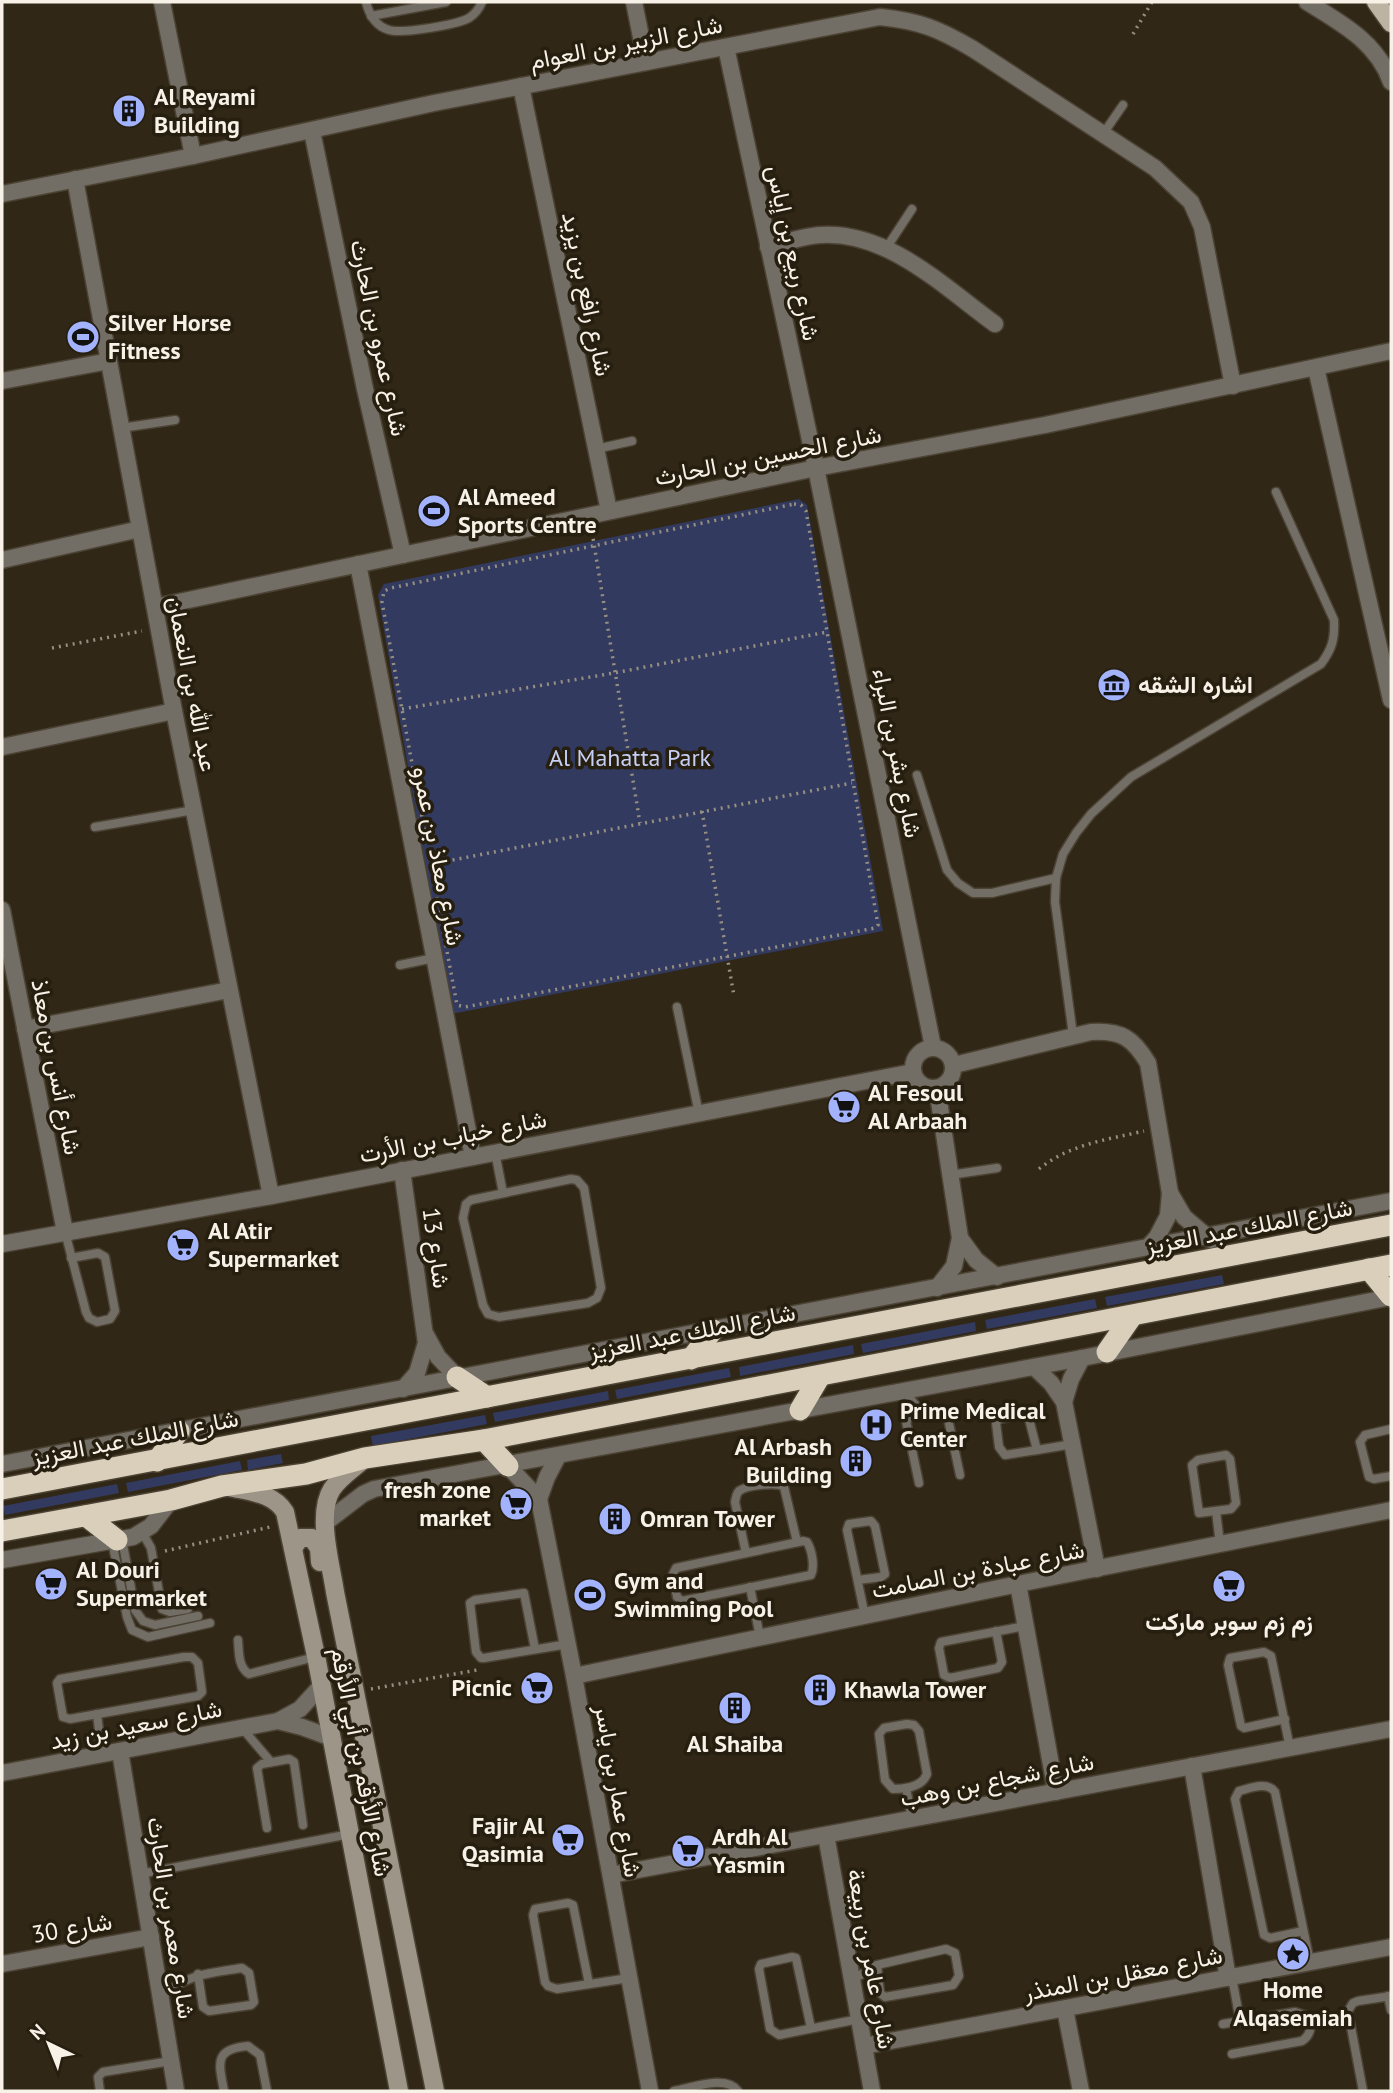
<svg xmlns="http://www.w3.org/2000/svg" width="1393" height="2093" font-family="'PT Sans',Vazirmatn,sans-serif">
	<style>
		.green { fill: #333a60 }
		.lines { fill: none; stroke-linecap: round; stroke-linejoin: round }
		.lane-casing { stroke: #4c4334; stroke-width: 11 }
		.street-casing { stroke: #4c4334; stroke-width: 19 }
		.secondary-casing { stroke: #4c4334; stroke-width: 21 }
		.primary-casing { stroke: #4c4334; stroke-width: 21 }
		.highway-casing { stroke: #4c4334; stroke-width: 24 }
		.path { stroke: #968f82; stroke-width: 3.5; stroke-dasharray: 2 5; stroke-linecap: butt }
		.lane { stroke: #726e66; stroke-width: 8 }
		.street { stroke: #726e66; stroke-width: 16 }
		.secondary { stroke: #9c9588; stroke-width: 18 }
		.primary { stroke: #bdb3a3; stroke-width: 18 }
		.highway { stroke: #dacfba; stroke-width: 21 }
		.labels { text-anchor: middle; stroke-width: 7; stroke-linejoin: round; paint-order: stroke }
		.street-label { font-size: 24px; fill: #f7f1e7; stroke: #261e0e }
		.poi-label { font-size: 24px; font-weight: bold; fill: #f7f1e7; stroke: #261e0e; text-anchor: start }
		.park-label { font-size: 24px; fill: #c6cff5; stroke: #261e0e }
	</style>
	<rect width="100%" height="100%" fill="#302717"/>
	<g class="green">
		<polygon points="799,499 807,505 883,931 451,1014 378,595 384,584"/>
		<polygon points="1222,1275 1224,1284 1107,1306 1105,1297"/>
		<polygon points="1095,1299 1097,1308 987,1329 985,1320"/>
		<polygon points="975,1322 976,1331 863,1353 861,1344"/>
		<polygon points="853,1345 854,1354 740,1376 739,1367"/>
		<polygon points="729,1368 731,1377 617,1399 615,1390"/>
		<polygon points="608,1391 609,1400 495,1422 493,1413"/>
		<polygon points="485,1415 487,1424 373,1446 371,1436"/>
		<polygon points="281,1454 283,1463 248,1470 247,1460"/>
		<polygon points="240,1461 242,1470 128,1492 126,1483"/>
		<polygon points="117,1484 119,1493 5,1515 3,1506"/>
	</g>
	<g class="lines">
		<defs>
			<g id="lane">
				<path d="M 366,2 C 369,14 375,26 389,30 C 402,34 456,25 469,18 C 475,14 479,9 482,2"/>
				<polyline points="371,16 446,2"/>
				<polyline points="1103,134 1123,105"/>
				<polyline points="887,247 912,209"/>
				<polyline points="121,428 175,420"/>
				<polyline points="596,449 632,441"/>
				<polyline points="917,775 947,870 958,883 973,893 992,893 1056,878"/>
				<polyline points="95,827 194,810"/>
				<polyline points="400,965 434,958"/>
				<polyline points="677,1007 699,1114"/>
				<path d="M 1073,1035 L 1055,902 L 1056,878 L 1063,854 L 1076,833 L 1091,814 L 1131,777 L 1321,664 C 1332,649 1335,639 1334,620 L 1276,492"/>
				<polyline points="495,1152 503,1193"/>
				<polyline points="950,1175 997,1168"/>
				<polygon points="571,1179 577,1180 584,1188 601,1288 597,1298 588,1303 499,1317 488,1314 483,1305 463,1218 466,1204 471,1200"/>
				<polyline points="65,1232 86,1312 89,1318 97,1322 110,1319 115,1311 105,1257 98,1253 71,1258"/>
				<polyline points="904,1391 923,1414"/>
				<polygon points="1022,1415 1029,1419 1037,1450 1005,1455 999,1447 996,1423 999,1419"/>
				<polyline points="1391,1429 1365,1435 1360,1442 1369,1477 1374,1479 1391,1476"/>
				<polyline points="1037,1450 1073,1444"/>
				<polygon points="1226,1455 1230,1459 1236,1503 1231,1509 1199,1513 1192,1465 1198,1460"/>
				<path d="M 919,1483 L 906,1421 C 913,1413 937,1409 947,1414 L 960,1475"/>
				<polyline points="1216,1511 1220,1544"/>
				<polyline points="142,1532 151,1548 162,1609 170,1612 188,1609"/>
				<polyline points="122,1539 135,1610 143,1621 155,1625 198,1616"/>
				<polyline points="112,1541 127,1617 132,1630 148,1637 210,1623"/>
				<path d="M 803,1541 L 807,1542 C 812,1550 815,1567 811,1575 L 682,1601 L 677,1597 L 673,1574 L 676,1568 Z"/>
				<path d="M 746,1553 L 735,1502 C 736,1498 736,1494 739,1491 C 747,1485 777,1482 784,1487 L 797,1542"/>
				<polyline points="858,1580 881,1577 885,1574 875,1526 871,1521 849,1524 847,1530 865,1616"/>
				<polyline points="750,1587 760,1637"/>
				<polyline points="996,1631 1002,1662 998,1668 950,1678 944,1675 939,1648 941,1642 1025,1626"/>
				<path d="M 238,1640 C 239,1652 238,1667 249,1674 L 315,1657"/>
				<polyline points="535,1649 524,1593 475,1600 470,1603 476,1652 481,1658 484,1658 568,1644"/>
				<polygon points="184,1657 192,1657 198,1663 202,1692 198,1696 70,1719 63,1717 57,1683 60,1679"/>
				<polyline points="97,1714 102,1755"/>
				<polyline points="1285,1719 1244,1728 1241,1726 1228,1665 1230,1658 1264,1652 1271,1656 1290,1748"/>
				<path d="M 907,1724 L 914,1725 L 919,1731 L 927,1774 C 922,1787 906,1789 893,1789 L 885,1780 L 879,1734 L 884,1728 Z"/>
				<polyline points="242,1728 271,1762"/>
				<polyline points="906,1788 912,1819"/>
				<polyline points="267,1828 257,1768 262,1764 289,1759 294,1762 303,1825"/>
				<polyline points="140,1874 350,1834"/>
				<path d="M 1303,1931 L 1270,1938 L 1264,1935 L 1235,1799 L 1239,1791 C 1251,1788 1267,1781 1275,1792 L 1310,1962"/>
				<polyline points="1232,1977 1240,2021"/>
				<polyline points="852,1980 877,1965 946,1949 955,1953 959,1976 953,1985 885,1997 880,1993 877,1965"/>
				<polyline points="589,1984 573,1905 568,1903 535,1909 533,1915 545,1982 548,1986 557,1989 629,1978"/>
				<polyline points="1388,1996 1391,2010"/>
				<path d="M 161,1998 C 184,1974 211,1973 242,1968 L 249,1973 L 254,2002 L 251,2005 L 209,2011 L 203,2007 L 198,1974"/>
				<path d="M 1223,2024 L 1295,2012 L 1304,2015 C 1313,2024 1312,2034 1302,2041 L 1232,2054"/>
				<polyline points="811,2028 796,1958 792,1957 761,1964 759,1969 770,2029 779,2035 859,2019"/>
				<polyline points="100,2091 98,2077 103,2072 171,2061"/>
				<path d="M 224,2091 C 219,2064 213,2049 248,2046 L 260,2055 L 267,2091"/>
				<path d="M 674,2091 C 692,2088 726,2074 738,2091"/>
				<polyline points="1363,2091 1348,2011 1353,2003 1358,2001 1391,1996"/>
			</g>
			<g id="street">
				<polyline points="162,2 193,156"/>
				<polyline points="634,2 646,62"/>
				<path d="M 1307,2 C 1341,23 1377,42 1391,82"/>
				<polyline points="726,47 816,468 933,1047"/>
				<polyline points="521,86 609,511"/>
				<polyline points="312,131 365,389 403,555"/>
				<polyline points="75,179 174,711 271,1196"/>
				<path d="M 2,194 L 193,156 L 434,103 L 880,17 C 920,21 939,29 973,49 L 1155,168 L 1191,202 L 1202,227 L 1233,386"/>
				<path d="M 768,247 C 786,242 803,236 821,235 C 888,231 944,287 995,324"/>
				<polyline points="1316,368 1391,700"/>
				<polyline points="2,381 109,361"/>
				<polyline points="2,560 140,529"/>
				<polyline points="358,564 473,1157"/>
				<polyline points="155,607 816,468 1045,425 1391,351"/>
				<polyline points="2,747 174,711"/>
				<polyline points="2,910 65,1232"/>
				<polyline points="25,1029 229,990"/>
				<circle cx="933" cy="1068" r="20"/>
				<path d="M 954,1065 L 1091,1032 C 1121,1030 1133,1038 1148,1063 L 1170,1193 L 1168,1216 L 1157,1237 L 1149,1246"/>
				<polyline points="402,1170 426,1343 417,1373 403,1389"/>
				<polyline points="1170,1193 1184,1217 1211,1240"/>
				<polyline points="960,1238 976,1260 997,1277"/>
				<polyline points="2,1244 271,1196 913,1072"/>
				<polyline points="937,1288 954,1266 960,1238 937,1088"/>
				<polyline points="426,1335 438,1357 457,1377"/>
				<polyline points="1034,1367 1051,1383 1064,1402 1097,1569"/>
				<polyline points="1064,1402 1071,1379 1082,1358"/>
				<polyline points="558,1456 547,1477 539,1499 574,1676 650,2091"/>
				<polyline points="2,1464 1391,1201"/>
				<polyline points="508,1466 539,1499"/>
				<polyline points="325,1523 363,1494 374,1489 1082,1358 1391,1297"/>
				<polyline points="2,1560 133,1537 151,1526 171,1500"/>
				<polyline points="1018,1584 1056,1792"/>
				<polyline points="574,1676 1018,1584 1391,1510"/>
				<polyline points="278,1721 302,1727 332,1738"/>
				<polyline points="120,1751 176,2091"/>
				<polyline points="1192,1766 1228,1978"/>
				<polyline points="2,1773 278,1721 300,1709 322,1685"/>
				<polyline points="826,1835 872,2091"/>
				<polyline points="611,1875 1391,1729"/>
				<polyline points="2,1964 151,1937"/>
				<polyline points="1065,2009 1081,2091"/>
				<polyline points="864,2046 1391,1947"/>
			</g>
			<g id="secondary">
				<path d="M 364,1459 C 353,1469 340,1477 332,1489 C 316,1514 331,1564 335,1592 L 435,2091"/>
				<path d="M 229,1487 C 251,1492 273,1493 285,1512 L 316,1656 L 399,2091"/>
				<polyline points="293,1548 300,1538 312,1538 319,1548 320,1562"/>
			</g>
			<polyline id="primary" points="1376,2 1391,23"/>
			<g id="highway">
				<polyline points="1369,1269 1391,1296"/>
				<polyline points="1107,1352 1132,1316"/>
				<polyline points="691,1359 713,1330"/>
				<polyline points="457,1377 487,1397"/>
				<polyline points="800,1410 820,1376"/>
				<polyline points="484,1440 508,1466"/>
				<polyline points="157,1461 179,1431"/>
				<polyline points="2,1489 1391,1225"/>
				<polyline points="86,1516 117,1540"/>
				<polyline points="2,1531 171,1500 222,1486 306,1474 365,1458 484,1440 1391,1265"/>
			</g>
		</defs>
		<use href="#lane" class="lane-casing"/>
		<use href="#street" class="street-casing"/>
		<use href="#secondary" class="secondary-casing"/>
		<use href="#primary" class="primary-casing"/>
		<use href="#highway" class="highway-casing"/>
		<g class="path">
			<polyline points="1133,34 1152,2"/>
			<polygon points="794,504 801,505 806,511 878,925 875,928 465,1007 457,1005 382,602 384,591 391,588"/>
			<polyline points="592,532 640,823"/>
			<polyline points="52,648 142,631"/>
			<polyline points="402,709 614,673 827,632"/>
			<polyline points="702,811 734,996"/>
			<polyline points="432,864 852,783"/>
			<path d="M 1039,1169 C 1070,1144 1106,1140 1144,1131"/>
			<polyline points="165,1551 270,1527"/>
			<polyline points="371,1689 477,1670"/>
		</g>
		<use href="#lane" class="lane"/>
		<use href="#street" class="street"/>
		<use href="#secondary" class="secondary"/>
		<use href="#primary" class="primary"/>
		<use href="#highway" class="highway"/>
	</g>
	<defs>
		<symbol id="building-disc" viewBox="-11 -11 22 22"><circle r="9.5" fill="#a2b2fd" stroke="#261e0e"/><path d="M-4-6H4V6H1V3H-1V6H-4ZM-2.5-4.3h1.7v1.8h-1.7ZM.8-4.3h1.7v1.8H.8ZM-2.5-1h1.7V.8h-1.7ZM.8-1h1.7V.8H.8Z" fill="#111"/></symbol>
		<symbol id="stadium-disc" viewBox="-11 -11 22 22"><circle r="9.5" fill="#a2b2fd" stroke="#261e0e"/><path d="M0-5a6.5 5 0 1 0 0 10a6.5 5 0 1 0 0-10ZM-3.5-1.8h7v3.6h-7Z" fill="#111"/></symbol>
		<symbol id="museum-disc" viewBox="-11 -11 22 22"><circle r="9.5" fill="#a2b2fd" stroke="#261e0e"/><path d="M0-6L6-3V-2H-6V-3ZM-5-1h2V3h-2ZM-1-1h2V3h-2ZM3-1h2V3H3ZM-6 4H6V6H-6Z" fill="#111"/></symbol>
		<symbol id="supermarket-disc" viewBox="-11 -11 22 22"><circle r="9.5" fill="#a2b2fd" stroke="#261e0e"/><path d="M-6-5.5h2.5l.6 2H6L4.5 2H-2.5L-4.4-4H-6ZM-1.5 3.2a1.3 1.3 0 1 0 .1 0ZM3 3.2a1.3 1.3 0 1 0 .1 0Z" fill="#111"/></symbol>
		<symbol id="hospital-disc" viewBox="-11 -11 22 22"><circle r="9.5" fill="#a2b2fd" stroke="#261e0e"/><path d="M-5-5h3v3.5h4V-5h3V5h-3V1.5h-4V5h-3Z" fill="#111"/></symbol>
		<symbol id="sight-disc" viewBox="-11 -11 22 22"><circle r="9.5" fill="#a2b2fd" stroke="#261e0e"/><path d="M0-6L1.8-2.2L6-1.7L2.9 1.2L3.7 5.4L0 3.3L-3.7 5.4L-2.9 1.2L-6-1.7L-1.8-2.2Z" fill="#111"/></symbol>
	</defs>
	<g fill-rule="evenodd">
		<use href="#building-disc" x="110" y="92" width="38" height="38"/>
		<use href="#stadium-disc" x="64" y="318" width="38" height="38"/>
		<use href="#stadium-disc" x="415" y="492" width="38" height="38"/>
		<use href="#museum-disc" x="1095" y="666" width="38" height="38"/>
		<use href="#supermarket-disc" x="825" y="1088" width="38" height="38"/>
		<use href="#supermarket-disc" x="164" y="1226" width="38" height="38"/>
		<use href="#hospital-disc" x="857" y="1406" width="38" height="38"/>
		<use href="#building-disc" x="837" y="1442" width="38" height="38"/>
		<use href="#supermarket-disc" x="497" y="1485" width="38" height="38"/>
		<use href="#building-disc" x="596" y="1500" width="38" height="38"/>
		<use href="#supermarket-disc" x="32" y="1565" width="38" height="38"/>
		<use href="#supermarket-disc" x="1210" y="1567" width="38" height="38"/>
		<use href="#stadium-disc" x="571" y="1576" width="38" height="38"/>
		<use href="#supermarket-disc" x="518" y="1669" width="38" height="38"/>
		<use href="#building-disc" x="801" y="1671" width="38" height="38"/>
		<use href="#building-disc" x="716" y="1689" width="38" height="38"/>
		<use href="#supermarket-disc" x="549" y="1821" width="38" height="38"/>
		<use href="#supermarket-disc" x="669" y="1832" width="38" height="38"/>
		<use href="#sight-disc" x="1274" y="1935" width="38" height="38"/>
	</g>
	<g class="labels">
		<g class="street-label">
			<text transform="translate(626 43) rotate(-11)" y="8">شارع الزبير بن العوام</text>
			<text transform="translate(793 253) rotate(78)" y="8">شارع ربيع بن إياس</text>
			<text transform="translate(587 294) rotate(78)" y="8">شارع رافع بن يزيد</text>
			<text transform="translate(379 338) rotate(78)" y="8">شارع عمرو بن الحارث</text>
			<text transform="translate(768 456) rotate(-11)" y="8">شارع الحسين بن الحارث</text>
			<text transform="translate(192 684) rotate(79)" y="8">عبد الله بن النعمان</text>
			<text transform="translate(897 753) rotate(79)" y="8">شارع بشر بن البراء</text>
			<text transform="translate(438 856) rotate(79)" y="8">شارع معاذ بن عمرو</text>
			<text transform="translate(56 1067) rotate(79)" y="8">شارع أنس بن معاذ</text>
			<text transform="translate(453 1137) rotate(-11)" y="8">شارع خباب بن الأرت</text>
			<text transform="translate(1249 1227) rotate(-11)" y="8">شارع الملك عبد العزيز</text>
			<text transform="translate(436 1248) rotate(82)" y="8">شارع 13</text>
			<text transform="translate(692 1332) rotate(-11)" y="8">شارع الملك عبد العزيز</text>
			<text transform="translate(135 1438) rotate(-11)" y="8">شارع الملك عبد العزيز</text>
			<text transform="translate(978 1570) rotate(-11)" y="8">شارع عبادة بن الصامت</text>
			<text transform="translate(136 1725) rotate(-11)" y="8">شارع سعيد بن زيد</text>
			<text transform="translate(361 1762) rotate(79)" y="8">شارع الأرقم بن أبي الأرقم</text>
			<text transform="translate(997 1780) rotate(-11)" y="8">شارع شجاع بن وهب</text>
			<text transform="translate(618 1791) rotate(80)" y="8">شارع عمار بن ياسر</text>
			<text transform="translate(171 1918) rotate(81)" y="8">شارع معمر بن الحارث</text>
			<text transform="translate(72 1928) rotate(-10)" y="8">شارع 30</text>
			<text transform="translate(871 1959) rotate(80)" y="8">شارع عامر بن ربيعة</text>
			<text transform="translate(1123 1974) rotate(-11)" y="8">شارع معقل بن المنذر</text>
		</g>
		<g class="poi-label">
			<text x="154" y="105">Al Reyami<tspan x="154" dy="28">Building</tspan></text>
			<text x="108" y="331">Silver Horse<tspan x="108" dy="28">Fitness</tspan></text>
			<text x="458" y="505">Al Ameed<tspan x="458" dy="28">Sports Centre</tspan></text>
			<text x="1138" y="693">اشاره الشقه</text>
			<text x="868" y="1101">Al Fesoul<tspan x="868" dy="28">Al Arbaah</tspan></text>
			<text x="208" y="1239">Al Atir<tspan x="208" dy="28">Supermarket</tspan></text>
			<text x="900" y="1419">Prime Medical<tspan x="900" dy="28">Center</tspan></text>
			<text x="832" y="1455" text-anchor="end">Al Arbash<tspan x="832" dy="28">Building</tspan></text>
			<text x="491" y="1498" text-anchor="end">fresh zone<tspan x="491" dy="28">market</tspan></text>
			<text x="640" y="1527">Omran Tower</text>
			<text x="76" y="1578">Al Douri<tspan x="76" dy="28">Supermarket</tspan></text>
			<text x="614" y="1589">Gym and<tspan x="614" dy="28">Swimming Pool</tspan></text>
			<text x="1229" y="1630" text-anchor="middle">زم زم سوبر مارکت</text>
			<text x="512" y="1696" text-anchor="end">Picnic</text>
			<text x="844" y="1698">Khawla Tower</text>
			<text x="735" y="1752" text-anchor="middle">Al Shaiba</text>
			<text x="544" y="1834" text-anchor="end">Fajir Al<tspan x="544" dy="28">Qasimia</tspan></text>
			<text x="712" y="1845">Ardh Al<tspan x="712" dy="28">Yasmin</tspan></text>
			<text x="1293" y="1998" text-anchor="middle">Home<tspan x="1293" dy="28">Alqasemiah</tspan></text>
		</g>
		<g class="park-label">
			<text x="630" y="766">Al Mahatta Park</text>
		</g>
	</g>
	<rect width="1393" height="2093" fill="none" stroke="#f7f1e7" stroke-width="7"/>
	<g transform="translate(49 2044) rotate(317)" stroke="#261e0e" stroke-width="5" paint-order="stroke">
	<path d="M0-5L12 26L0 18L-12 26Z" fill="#f7f1e7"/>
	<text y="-10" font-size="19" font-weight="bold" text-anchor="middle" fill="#f7f1e7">N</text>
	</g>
</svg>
